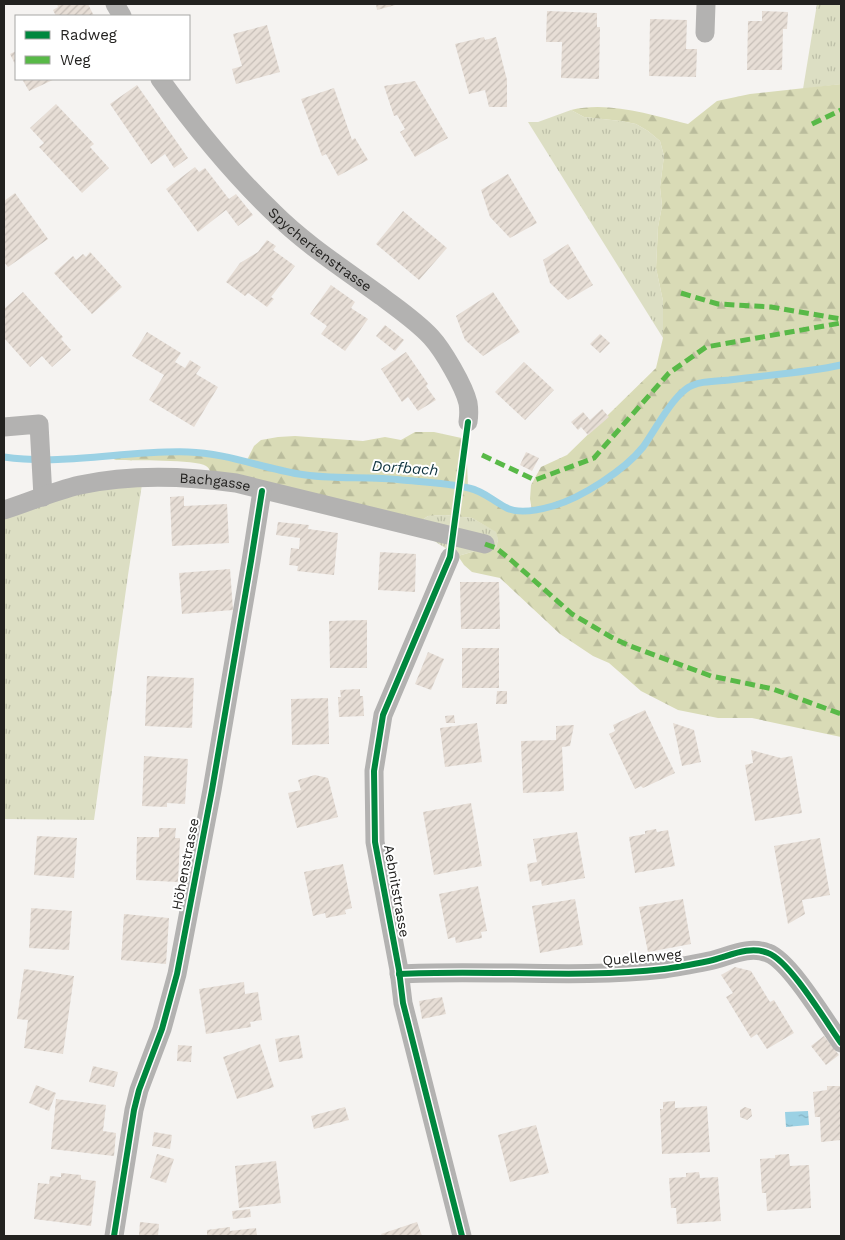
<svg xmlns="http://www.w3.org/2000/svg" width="845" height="1240" font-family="'Work Sans',sans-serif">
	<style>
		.grass { fill: url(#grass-tufts) }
		.forest { fill: url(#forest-firs) }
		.water { fill: url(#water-ripples) }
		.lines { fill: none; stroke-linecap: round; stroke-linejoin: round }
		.stream { stroke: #9bd1e4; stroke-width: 7 }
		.building { fill: url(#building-hatch) }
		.street { stroke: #b3b2b1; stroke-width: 19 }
		.quiet { stroke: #58b947; stroke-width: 5; stroke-dasharray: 10 5; stroke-linecap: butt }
		.cycleway-casing { stroke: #fff; stroke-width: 9 }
		.cycleway { stroke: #00873e; stroke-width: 6 }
		.labels { text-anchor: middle; stroke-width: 4; stroke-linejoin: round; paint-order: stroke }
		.street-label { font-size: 14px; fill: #232220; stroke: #fff }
		.water-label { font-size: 15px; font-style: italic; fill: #0d323e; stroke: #fff }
	</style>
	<defs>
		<pattern id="grass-tufts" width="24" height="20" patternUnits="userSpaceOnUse" patternTransform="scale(1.25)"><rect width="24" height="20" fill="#dcdec3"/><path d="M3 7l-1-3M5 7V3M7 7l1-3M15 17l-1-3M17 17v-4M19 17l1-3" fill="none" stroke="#bcbea7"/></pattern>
		<pattern id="forest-firs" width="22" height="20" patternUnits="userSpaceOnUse" patternTransform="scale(1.25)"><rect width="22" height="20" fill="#d9dbb6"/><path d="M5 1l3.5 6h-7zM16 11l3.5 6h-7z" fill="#babc9c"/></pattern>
		<pattern id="water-ripples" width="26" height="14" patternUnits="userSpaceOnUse" patternTransform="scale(1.25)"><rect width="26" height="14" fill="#9bd1e4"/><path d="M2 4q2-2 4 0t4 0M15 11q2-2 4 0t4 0" fill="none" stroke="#85b3c3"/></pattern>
		<pattern id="building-hatch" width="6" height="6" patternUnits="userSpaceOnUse" patternTransform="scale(1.25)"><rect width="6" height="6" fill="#e7ded6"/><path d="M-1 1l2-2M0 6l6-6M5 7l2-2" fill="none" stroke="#c6beb7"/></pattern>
	</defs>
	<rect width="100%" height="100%" fill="#f5f3f1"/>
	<g class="grass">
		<polygon points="817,4 841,4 841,84 803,89"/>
		<polygon points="571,110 584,117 621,121 636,124 648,131 660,141 664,156 660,187 662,206 658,227 656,268 663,301 663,338 528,122 538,122"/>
		<polygon points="143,478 128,575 94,820 4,819 4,510"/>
		<polygon points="445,515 472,518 497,532 498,540 496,548 485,544 475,551 458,556 412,527 428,516"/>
	</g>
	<path class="forest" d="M 841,84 L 841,737 L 752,718 L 718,718 L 678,710 L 641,691 L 609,663 L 593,656 L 560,634 L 500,578 L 472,572 L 464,565 L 458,556 L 475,551 L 485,544 L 496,548 L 498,540 L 496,532 L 472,518 L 445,515 L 428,516 L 412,527 L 212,480 C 211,475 211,469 206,466 C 196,459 132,461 116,460 L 105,456 C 118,456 131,454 144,453 C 178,450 213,452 246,462 L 254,446 L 261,440 L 278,437 L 295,436 L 363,441 L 385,437 L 401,440 L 415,432 L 434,432 L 466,439 L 468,487 C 472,489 476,489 480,491 C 499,499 507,516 532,510 L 530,499 L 531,485 L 541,467 L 567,455 L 656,368 L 663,338 L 663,301 L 656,268 L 658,227 L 662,206 L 660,187 L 664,156 L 660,141 L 648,131 L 636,124 L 621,121 L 584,117 L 571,110 C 610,101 650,115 688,124 L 717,101 L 750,94 Z"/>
	<polygon class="water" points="808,1111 809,1125 786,1127 785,1112"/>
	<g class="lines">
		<path class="stream" d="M 4,457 C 66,466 126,450 188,452 C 226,453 262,468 299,474 C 333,480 367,476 402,480 C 424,482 448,483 469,488 C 483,491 492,500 505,507 C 518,515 539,510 553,506 C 581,498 625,470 643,447 C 655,430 670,401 686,389 C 696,381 716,381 729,380 C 766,375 805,373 841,365"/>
	</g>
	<g class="building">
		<polygon points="57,4 88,4 94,16 56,16 53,10 58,7"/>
		<polygon points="376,4 399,4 377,10"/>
		<polygon points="547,11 597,13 597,27 600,27 599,79 561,78 562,42 546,42"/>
		<polygon points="762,11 788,12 787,29 783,29 782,70 747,70 748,21 762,21"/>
		<polygon points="650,19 687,20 686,49 697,49 696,77 649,76"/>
		<polygon points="267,25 280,72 236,84 232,69 242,66 233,34"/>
		<polygon points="484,37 485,40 496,37 507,80 507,107 489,107 485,90 469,94 455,44"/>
		<polygon points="16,51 16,66 10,54"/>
		<polygon points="22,79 55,79 29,91"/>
		<polygon points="415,81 448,138 415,157 400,132 405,129 397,115 394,116 384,86"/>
		<polygon points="137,85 188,158 174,168 165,154 151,164 110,104"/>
		<polygon points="334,88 352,140 355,138 368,160 338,176 326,154 322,156 301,99"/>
		<polygon points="56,104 94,144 90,147 109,168 82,193 39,147 44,143 30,128"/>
		<polygon points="195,167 199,172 205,168 229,199 236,194 253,215 238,226 226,210 198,232 166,189"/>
		<polygon points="508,174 537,223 510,238 490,217 481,190"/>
		<polygon points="15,193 48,239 8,267 4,262 4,201"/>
		<polygon points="403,211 447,248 419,280 376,244"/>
		<polygon points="267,240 276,246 273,250 295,266 271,297 274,299 267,307 248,293 245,296 226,282 240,263 258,252"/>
		<polygon points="568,244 593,285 568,300 550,283 543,260"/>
		<polygon points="90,252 122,287 92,314 54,273 73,256 76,260 83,254 86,257"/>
		<polygon points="331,285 355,302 351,308 368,319 345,351 321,334 327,326 310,314"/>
		<polygon points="23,292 63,337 61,339 71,350 52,367 42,356 30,367 4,338 4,309"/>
		<polygon points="493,292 520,332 483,356 465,340 456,316"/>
		<polygon points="385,325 404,340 395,351 376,336"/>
		<polygon points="147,332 181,353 175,362 185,368 190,360 201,367 196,374 218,387 194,427 149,400 164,375 132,356"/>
		<polygon points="600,334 610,343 600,353 590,344"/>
		<polygon points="406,352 428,384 426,386 436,400 418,411 408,397 402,402 381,369"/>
		<polygon points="524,362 554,390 525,420 495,392"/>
		<polygon points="602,409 609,417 588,435 581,427 578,430 571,422 583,412 590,420"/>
		<polygon points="526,452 539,458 532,471 520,465"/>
		<polygon points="184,496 184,506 227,504 229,543 172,546 170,497"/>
		<polygon points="278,522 309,525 308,529 338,533 334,575 297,571 298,566 289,565 291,548 299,549 300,538 276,535"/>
		<polygon points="380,552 416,554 415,592 378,590"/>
		<polygon points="230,569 233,610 182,614 179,573"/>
		<polygon points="460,582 499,582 500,629 461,629"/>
		<polygon points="367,620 367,668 330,668 329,621"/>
		<rect x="462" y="648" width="37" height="40"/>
		<polygon points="428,652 444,659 431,690 415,684"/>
		<polygon points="147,676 194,678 192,728 145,726"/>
		<polygon points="360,689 360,696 363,696 364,716 339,717 338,697 341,697 340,690"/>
		<polygon points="497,691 507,691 507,704 496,704"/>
		<polygon points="328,698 329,744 292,745 291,699"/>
		<polygon points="645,710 675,773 643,788 641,786 635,789 609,734 615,731 613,725"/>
		<polygon points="454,715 455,723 446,723 445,716"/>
		<polygon points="477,723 482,762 445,767 440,728"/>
		<polygon points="673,723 694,730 701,762 682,766"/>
		<polygon points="574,725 570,746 562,747 564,791 523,793 521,741 556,740 556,726"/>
		<polygon points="751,750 781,758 792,756 802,813 755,821 745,765 753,763"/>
		<polygon points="144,756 188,759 185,804 167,803 167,807 142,806"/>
		<polygon points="315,775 328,778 338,817 297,828 288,793 301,790 298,780"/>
		<polygon points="471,803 482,866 434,875 423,812"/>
		<polygon points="159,828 176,828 175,838 180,838 178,882 136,880 137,837 159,837"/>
		<polygon points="656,829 657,832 668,830 675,866 635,873 629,837 645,834 645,831"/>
		<polygon points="577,832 585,878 542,886 541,880 530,882 527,864 537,862 533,839"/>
		<polygon points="37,836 77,838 74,878 34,875"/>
		<polygon points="820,838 830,895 802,900 805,914 788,924 774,846"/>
		<polygon points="343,864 352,908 345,910 346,914 326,918 325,913 313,916 304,872"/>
		<polygon points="478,886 487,931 481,932 482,938 456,943 455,937 448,939 439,894"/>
		<polygon points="575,899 583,945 540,953 532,906"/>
		<polygon points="683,899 691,944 648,952 639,907"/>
		<polygon points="31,908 72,911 69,950 29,948"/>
		<polygon points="124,914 169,918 166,964 121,960"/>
		<polygon points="735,967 751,971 770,1002 774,1000 794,1033 767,1049 757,1034 751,1038 726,997 733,993 721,975"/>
		<polygon points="24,969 74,976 63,1054 24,1048 28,1020 17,1019"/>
		<polygon points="244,982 245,994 258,992 262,1020 250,1022 251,1027 206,1034 199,989"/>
		<polygon points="442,997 446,1014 422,1019 419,1001"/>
		<polygon points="299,1035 303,1058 279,1062 275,1039"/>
		<polygon points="824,1036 839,1055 826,1065 811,1046"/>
		<polygon points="260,1044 274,1087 237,1099 223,1057"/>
		<polygon points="178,1045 192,1046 191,1062 177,1061"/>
		<polygon points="93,1066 118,1072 114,1087 89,1082"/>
		<polygon points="36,1085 56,1093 49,1111 29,1103"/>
		<polygon points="827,1086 841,1086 841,1140 821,1142 820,1117 815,1117 813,1092 827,1090"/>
		<polygon points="56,1099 106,1105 103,1131 116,1133 114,1156 51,1149"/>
		<polygon points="675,1101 675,1108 707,1106 710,1152 662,1154 660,1109 663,1109 663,1102"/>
		<polygon points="345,1107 349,1120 314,1129 311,1116"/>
		<polygon points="745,1107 751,1109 752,1116 747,1120 740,1117 740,1110"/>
		<polygon points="536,1125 549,1173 510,1182 498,1135"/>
		<polygon points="154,1132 172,1135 170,1149 152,1146"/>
		<polygon points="157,1154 174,1159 166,1183 150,1178"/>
		<polygon points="789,1154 790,1166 809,1165 811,1208 767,1211 766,1193 762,1193 760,1159 775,1158 775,1155"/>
		<polygon points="276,1161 281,1203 239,1208 235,1166"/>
		<polygon points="699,1172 700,1178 718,1177 721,1221 677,1224 676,1208 671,1208 669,1178 686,1177 686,1173"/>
		<polygon points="61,1173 81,1175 81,1179 96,1181 91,1226 34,1219 38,1183 49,1184 50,1176 61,1177"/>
		<polygon points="250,1209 251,1217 233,1219 232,1211"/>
		<polygon points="140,1222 159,1224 158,1236 139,1236"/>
		<polygon points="417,1222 422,1236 382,1236 381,1234"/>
		<polygon points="230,1227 230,1231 256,1228 257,1236 207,1236 207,1230"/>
	</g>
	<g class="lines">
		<g class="street">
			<polyline points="115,4 122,16"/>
			<polyline points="705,33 706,4"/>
			<path id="s1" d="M 160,79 C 194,126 231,172 273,212 C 305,244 344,269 381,296 C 398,309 416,321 431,337 C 443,350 464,386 468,403 C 469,409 469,415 468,422"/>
			<polyline points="4,427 39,424 43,497"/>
			<path id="s2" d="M 4,510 C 29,502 54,491 80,485 C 130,474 186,476 236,483 L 485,544"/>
			<polyline points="450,557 383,715 374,771 375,842 399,970 403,1003 462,1236"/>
			<path d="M 399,974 C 487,969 576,979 664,969 C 679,967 694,964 709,961 C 728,957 748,945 768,953 C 790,961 826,1022 841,1043"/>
			<polyline points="114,1236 134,1110 139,1090 162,1029 177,974 212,790 251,561 262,491"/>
		</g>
		<g class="quiet">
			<polyline points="812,124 841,110"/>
			<polyline points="681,293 718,304 771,307 841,319"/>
			<polyline points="482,455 535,480 594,458 669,373 706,347 841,323"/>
			<polyline points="485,544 496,548 511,560 572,614 611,637 630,646 711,676 773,689 841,714"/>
		</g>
		<defs>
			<g id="cycleway">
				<path d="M 399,974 C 487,969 576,979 664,969 C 679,967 694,964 709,961 C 728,957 748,945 768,953 C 790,961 826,1022 841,1043"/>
				<polyline points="114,1236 134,1110 139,1090 162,1029 177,974 212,790 251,561 262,491"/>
				<polyline points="462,1236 403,1003 399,970 375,842 374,771 383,715 450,557 468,422"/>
			</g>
		</defs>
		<use href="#cycleway" class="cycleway-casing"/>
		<use href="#cycleway" class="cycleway"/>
	</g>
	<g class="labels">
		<g class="street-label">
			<text dy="5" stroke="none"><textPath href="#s1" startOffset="235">Spychertenstrasse</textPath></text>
			<text dy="5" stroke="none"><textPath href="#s2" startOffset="216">Bachgasse</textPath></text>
			<text transform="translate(185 864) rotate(-79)" y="5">Höhenstrasse</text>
			<text transform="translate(397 891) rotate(80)" y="5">Aebnitstrasse</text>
			<text transform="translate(642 957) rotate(-5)" y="5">Quellenweg</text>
		</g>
		<g class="water-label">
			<text transform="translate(405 468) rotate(4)" y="5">Dorfbach</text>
		</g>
	</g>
	<rect width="845" height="1240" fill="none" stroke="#232220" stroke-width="10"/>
	<rect x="15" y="15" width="175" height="65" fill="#ffffff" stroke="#a7a7a6"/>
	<rect x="25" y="31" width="25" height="8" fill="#00873e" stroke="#a7a7a6"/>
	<text x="60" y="40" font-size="15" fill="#232220">Radweg</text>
	<rect x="25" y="56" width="25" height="8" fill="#58b947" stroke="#a7a7a6"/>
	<text x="60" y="65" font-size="15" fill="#232220">Weg</text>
</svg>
